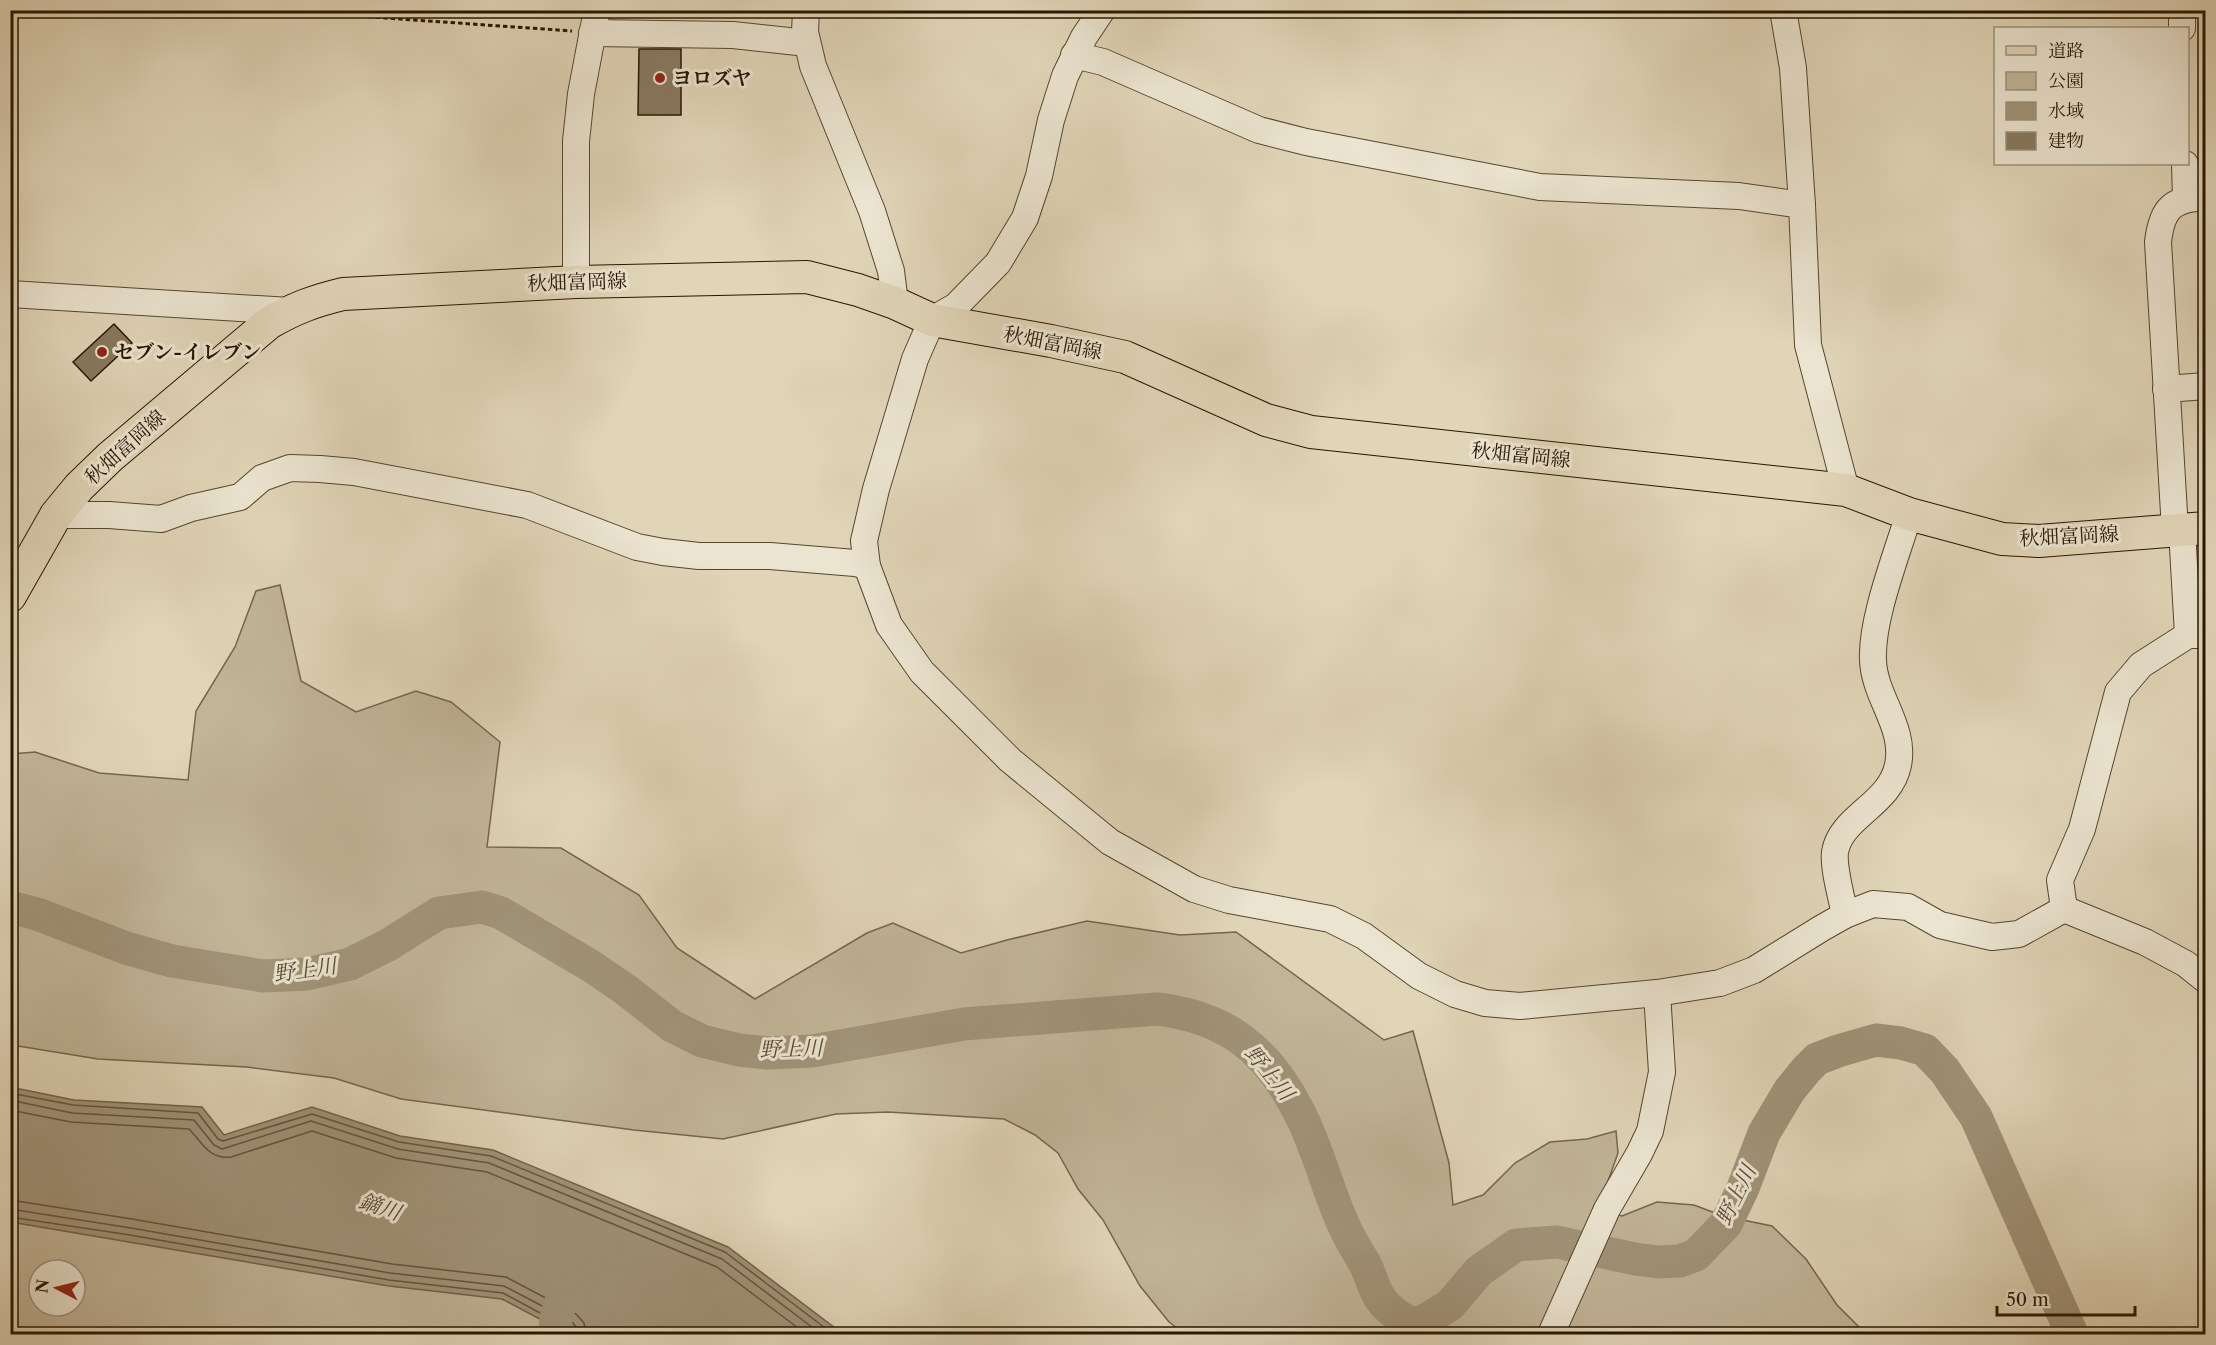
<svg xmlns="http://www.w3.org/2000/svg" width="2216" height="1345" font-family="'Libre Caslon Text','Noto Serif JP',serif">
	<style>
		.green { fill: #c1b598; stroke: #74664d; stroke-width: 1.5; fill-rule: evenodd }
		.water { fill: #a19479; stroke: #716249; stroke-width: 1.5 }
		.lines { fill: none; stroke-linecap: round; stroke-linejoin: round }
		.shore { stroke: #64553e; stroke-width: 1.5 }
		.river { stroke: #a19479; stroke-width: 33 }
		.building { fill: #887960; stroke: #281602; stroke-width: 1.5 }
		.minor-casing { stroke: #56462f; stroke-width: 28 }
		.major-casing { stroke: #281602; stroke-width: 34 }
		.path { stroke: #281602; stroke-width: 3; stroke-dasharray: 4.5 3; stroke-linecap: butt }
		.minor { stroke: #ebe4d0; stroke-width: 26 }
		.major { stroke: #e0d5b7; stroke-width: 32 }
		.poi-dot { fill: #8f2418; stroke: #ebe4d0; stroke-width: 2 }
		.labels { text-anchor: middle; stroke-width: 6; stroke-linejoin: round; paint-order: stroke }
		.poi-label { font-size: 20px; font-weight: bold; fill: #281602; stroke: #ebe4d0; text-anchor: start }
		.street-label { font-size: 20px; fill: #281602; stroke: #ebe4d0 }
		.water-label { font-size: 21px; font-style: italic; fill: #584832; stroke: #ebe4d0 }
	</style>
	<rect width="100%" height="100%" fill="#e0d5b7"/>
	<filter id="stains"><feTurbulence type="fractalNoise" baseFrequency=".00333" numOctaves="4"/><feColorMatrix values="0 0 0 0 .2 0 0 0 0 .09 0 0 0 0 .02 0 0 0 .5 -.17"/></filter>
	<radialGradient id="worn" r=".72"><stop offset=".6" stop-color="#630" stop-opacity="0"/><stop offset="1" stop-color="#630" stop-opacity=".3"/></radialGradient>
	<g class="green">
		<polygon points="280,585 301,681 356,712 416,691 451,702 500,742 487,847 561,848 639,895 677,948 755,999 867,933 893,923 961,953 1007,940 1087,921 1180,935 1236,932 1384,1040 1413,1031 1449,1163 1453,1205 1483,1195 1515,1163 1550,1142 1587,1139 1616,1131 1618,1153 1598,1209 1622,1216 1657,1202 1694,1205 1723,1216 1772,1226 1806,1259 1837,1305 1866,1334 1733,1334 1678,1328 1640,1327 1602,1330 1598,1334 1185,1334 1169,1322 1140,1286 1103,1220 1078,1189 1058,1153 1035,1135 1004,1119 888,1112 836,1114 723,1139 634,1130 401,1099 334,1078 247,1067 98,1059 18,1046 11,1048 11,754 35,752 99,773 188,780 196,711 235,647 256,591"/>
		<path d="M 10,1111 L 652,1334 L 11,1334 ZM 39,1270 L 75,1270 L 75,1306 L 39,1306 Z"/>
	</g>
	<polygon class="water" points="10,1087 74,1100 202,1107 224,1135 312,1107 400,1136 493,1150 728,1247 843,1334 568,1334 502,1299 389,1286 11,1222"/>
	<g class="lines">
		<g class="shore">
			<polyline points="10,1093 73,1105 198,1113 218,1139 223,1141 312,1114 399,1142 491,1156 725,1252 833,1334"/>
			<polyline points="10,1100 72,1113 194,1120 214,1145 222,1149 311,1121 398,1149 489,1163 722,1259 821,1334"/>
			<path d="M 10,1110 L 71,1122 L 189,1129 C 202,1142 209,1160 231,1157 L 312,1131 L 396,1158 L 487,1172 L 717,1267 L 806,1334"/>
			<polyline points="10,1200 132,1219 392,1264 506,1277 576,1314 584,1323 586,1334"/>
			<polyline points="10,1209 131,1228 390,1273 504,1286 571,1321 576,1327 577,1334"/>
			<polyline points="10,1217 130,1235 389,1280 503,1293 566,1327 569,1334"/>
		</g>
		<g class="river">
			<path d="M 10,907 L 37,914 L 126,948 L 172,961 L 263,976 L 307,974 L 350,964 L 388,945 L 439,913 L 482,907 L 501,913 L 591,966 L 626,990 L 672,1026 L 702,1041 L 739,1050 L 768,1053 L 812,1051 L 964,1024 L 1157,1009 C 1225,1017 1266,1048 1298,1110 C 1318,1147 1327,1190 1345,1228 C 1351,1241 1358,1252 1365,1264 C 1371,1275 1373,1288 1380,1298 C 1387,1309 1399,1317 1411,1324 L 1424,1321 L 1450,1305 L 1479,1271 L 1516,1245 L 1557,1242 L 1635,1259 L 1658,1262 L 1680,1261 L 1696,1255 L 1726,1224 L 1743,1188 L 1764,1133 L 1789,1091 L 1806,1070 L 1817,1059 L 1838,1051 L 1876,1040 L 1901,1043 L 1925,1050 L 1945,1071 L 1976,1117 L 2072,1334"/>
			<polyline points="555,1334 556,1318 565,1289"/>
		</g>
	</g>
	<g class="building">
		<polygon points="639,49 681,49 681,115 638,115"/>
		<polygon points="114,324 132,343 91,381 73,362"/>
	</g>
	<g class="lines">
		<defs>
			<g id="minor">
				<polyline points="806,10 805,32 813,66 872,211 891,271 895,303"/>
				<polyline points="1102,10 1084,37 1065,76 1051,120 1039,176 1025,218 998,263 956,306 932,320 915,359 876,489 864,541 867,566 889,625 922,672 1010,760 1110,842 1194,889 1229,900 1330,919 1364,936 1419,976 1455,994 1485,1003 1520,1006 1657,993 1720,983 1754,970 1822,928 1845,915 1873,904 1908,907 1940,925 1992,937 2019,934 2064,909"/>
				<polyline points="1783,10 1793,68 1802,205 1808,345 1846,490"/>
				<polyline points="2182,10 2182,28"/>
				<polyline points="592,33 733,35 807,43"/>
				<polyline points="1074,55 1103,62 1259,130 1306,142 1540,187 1739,196 1802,205"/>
				<polyline points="2185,164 2186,198"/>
				<polyline points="576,282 576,141 581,94 597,10"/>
				<polyline points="10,294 290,311"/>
				<polyline points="2166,389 2206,386"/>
				<polyline points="56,515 109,515 161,519 191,508 240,497 262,478 290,468 320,469 354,472 527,505 637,547 663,552 699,556 770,556 855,563 867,566"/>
				<path d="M 2175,530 L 2158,242 C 2162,208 2172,199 2206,197"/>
				<polyline points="2182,530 2188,635"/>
				<polyline points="2064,909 2060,880 2082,829 2118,692 2141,665 2188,635 2206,635"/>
				<polyline points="2064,909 2145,942 2186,964 2206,980"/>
				<path d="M 1845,915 C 1842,899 1833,868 1835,852 C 1841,816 1890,805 1898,765 C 1906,727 1874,697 1873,660 C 1871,619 1897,554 1909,514"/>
				<polyline points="1551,1334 1607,1209 1639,1154 1650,1131 1662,1072 1657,993"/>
			</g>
			<path id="major" d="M 10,596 L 56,515 L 79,487 L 110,457 L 269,323 C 295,308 314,301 343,294 L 576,282 L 807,277 L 858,290 L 895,303 L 932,320 L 1051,341 L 1125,357 L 1266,420 L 1311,432 L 1846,490 L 1909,514 L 2002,539 L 2039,541 L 2206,528"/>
		</defs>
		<use href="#minor" class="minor-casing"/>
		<use href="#major" class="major-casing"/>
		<polyline class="path" points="271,10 572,31"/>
		<use href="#minor" class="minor"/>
		<use href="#major" class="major"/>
	</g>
	<g class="poi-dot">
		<circle cx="660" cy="78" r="6"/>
		<circle cx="102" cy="352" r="6"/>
	</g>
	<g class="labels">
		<g class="poi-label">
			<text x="672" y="85">ヨロズヤ</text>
			<text x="114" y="359">セブン-イレブン</text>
		</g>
		<g class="street-label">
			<text transform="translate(577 282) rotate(-2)" y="7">秋畑富岡線</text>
			<text transform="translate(1053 343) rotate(11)" y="7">秋畑富岡線</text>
			<text transform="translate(125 447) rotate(-42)" y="7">秋畑富岡線</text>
			<text transform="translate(1521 455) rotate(6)" y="7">秋畑富岡線</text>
			<text transform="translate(2069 536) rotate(-3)" y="7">秋畑富岡線</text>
		</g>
		<g class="water-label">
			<text transform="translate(305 970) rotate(-8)" y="7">野上川</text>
			<text transform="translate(791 1049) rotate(-2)" y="7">野上川</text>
			<text transform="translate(1269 1073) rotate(51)" y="7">野上川</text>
			<text transform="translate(1736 1195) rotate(-64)" y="7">野上川</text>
			<text transform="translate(380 1207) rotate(19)" y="7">鏑川</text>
		</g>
	</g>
	<rect width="2216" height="1345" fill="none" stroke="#e0d5b7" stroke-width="36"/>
	<rect x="12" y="12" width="2192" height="1321" fill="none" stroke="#281602" stroke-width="3"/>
	<rect x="18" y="18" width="2180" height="1309" fill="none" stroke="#281602" stroke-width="1.5"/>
	<rect x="1994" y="27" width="195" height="138" fill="#ebe4d0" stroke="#9d927e" stroke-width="1.5"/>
	<rect x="2006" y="46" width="30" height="9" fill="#e0d5b7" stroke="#9d927e" stroke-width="1.5"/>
	<text x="2048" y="57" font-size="18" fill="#281602">道路</text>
	<rect x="2006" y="72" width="30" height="18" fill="#c1b598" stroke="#9d927e" stroke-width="1.5"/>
	<text x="2048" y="87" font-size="18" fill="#281602">公園</text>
	<rect x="2006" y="102" width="30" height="18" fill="#a19479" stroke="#9d927e" stroke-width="1.5"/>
	<text x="2048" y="117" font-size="18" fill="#281602">水域</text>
	<rect x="2006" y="132" width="30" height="18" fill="#887960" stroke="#9d927e" stroke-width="1.5"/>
	<text x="2048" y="147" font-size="18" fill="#281602">建物</text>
	<g transform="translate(57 1288) rotate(277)"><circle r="28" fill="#ebe4d0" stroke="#9d927e" stroke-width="1.5"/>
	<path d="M0-4.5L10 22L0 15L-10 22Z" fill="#8f2418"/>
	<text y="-9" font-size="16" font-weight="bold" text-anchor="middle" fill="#281602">N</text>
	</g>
	<path d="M1997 1306v9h138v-9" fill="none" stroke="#281602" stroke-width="3"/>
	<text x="2006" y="1306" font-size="18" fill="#281602" stroke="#ebe4d0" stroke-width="4.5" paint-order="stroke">50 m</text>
	<rect width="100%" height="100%" filter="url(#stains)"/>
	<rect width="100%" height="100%" fill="url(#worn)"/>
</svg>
